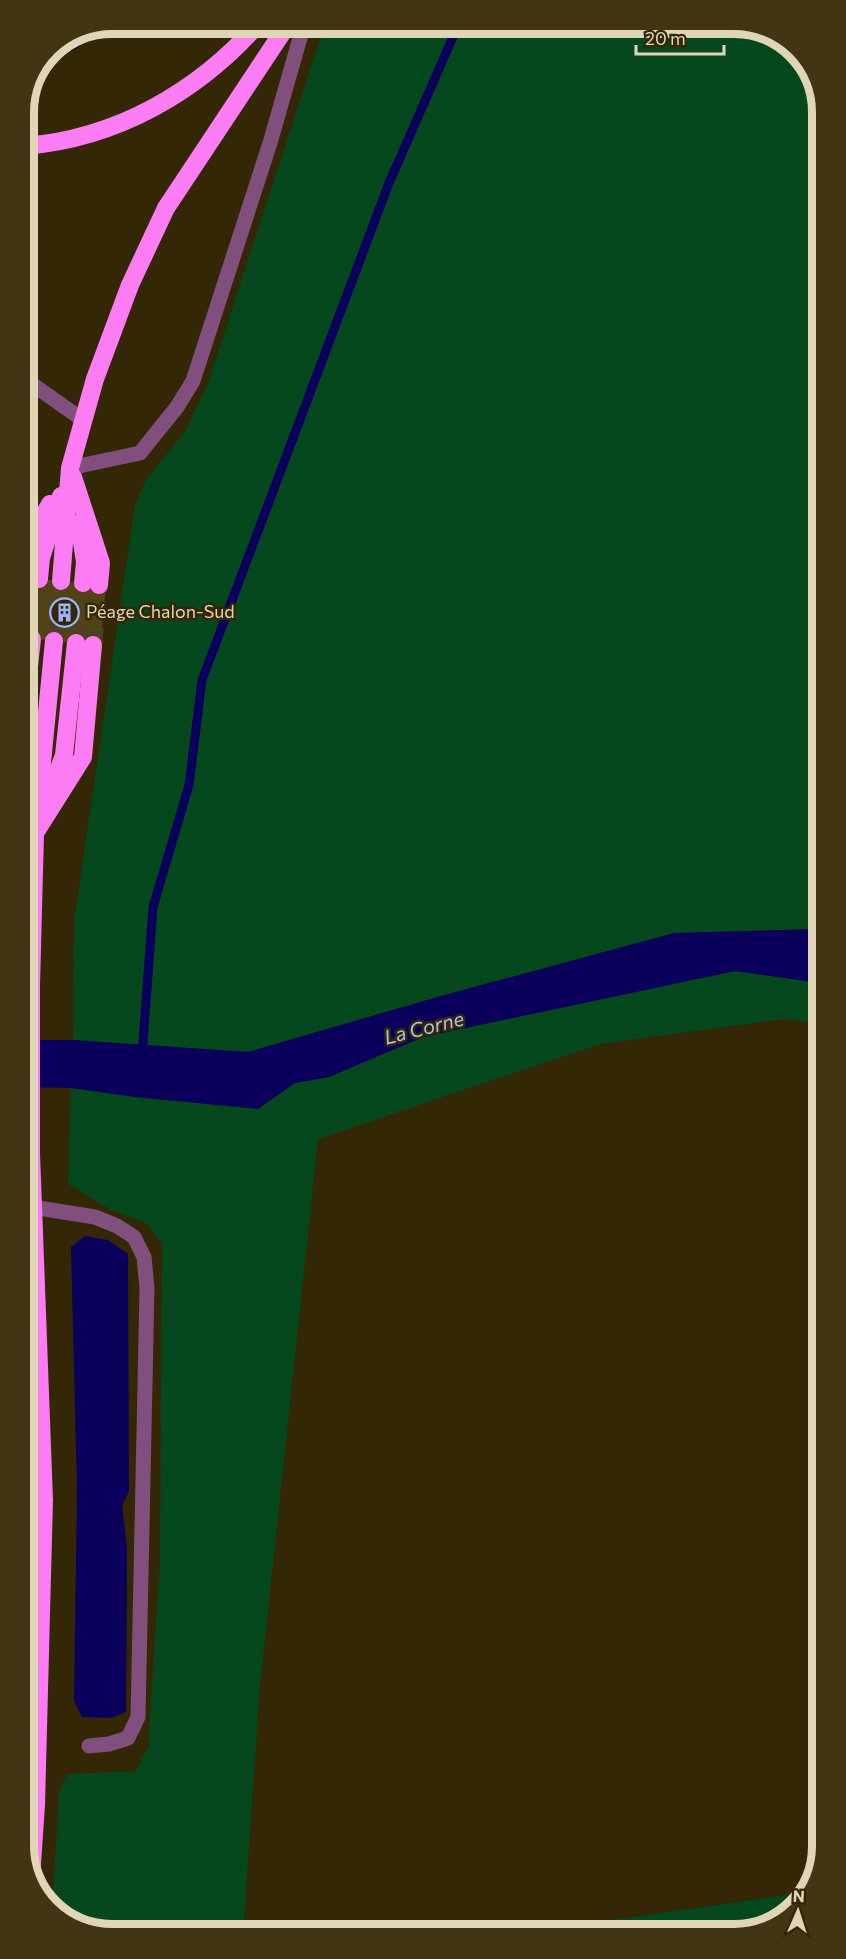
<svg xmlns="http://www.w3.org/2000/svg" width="846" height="1959" font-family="Commissioner,sans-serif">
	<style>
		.green { fill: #05481e }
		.water { fill: #0a005c }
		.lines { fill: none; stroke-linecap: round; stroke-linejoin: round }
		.stream { stroke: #0a005c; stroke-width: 9 }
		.building { fill: #534212 }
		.motorway-tunnel { stroke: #4d4121; stroke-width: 18; stroke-dasharray: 18 9; stroke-linecap: butt }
		.service { stroke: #814f7d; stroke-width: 15 }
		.motorway { stroke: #fb7cf3; stroke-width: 18 }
		.labels { text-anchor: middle; stroke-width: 5; stroke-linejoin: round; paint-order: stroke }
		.poi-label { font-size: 18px; fill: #e1d5b7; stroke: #332706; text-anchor: start }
		.water-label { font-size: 20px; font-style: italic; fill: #afc0f0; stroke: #332706 }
		.rim { fill: none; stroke: #e1d5b7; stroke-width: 8 }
	</style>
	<rect width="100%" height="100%" fill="#332706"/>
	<g class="green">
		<polygon points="325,24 740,24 787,42 817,84 819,929 674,933 441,996 248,1052 73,1040 74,922 135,505 146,480 186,430 208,383"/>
		<polygon points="735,971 820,983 820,1023 785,1019 600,1044 318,1139 260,1686 243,1934 106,1935 59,1917 52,1907 59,1794 67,1774 136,1771 148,1747 160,1564 162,1243 146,1223 111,1210 68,1184 71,1088 135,1097 258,1109 295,1083 329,1077 423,1037"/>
		<polygon points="807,1892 804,1900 762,1930 528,1932"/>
	</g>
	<g class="water">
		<polygon points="90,33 78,48 46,59 50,50"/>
		<polygon points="819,929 820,983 735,971 423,1037 329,1077 295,1083 258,1109 135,1097 71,1088 27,1087 27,1040 73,1040 248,1052 441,996 674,933"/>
		<polygon points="85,1236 108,1240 128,1254 129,1491 122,1505 127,1548 126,1712 111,1718 82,1717 74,1701 77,1489 71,1247"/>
	</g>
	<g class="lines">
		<polyline class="stream" points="142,1056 153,907 189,785 202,680 389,183 453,37"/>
	</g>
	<g class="building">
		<polygon points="25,577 106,586 100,646 26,638"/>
		<polygon points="28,1613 32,1613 32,1674 28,1673"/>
	</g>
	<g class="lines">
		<g class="motorway-tunnel">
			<polyline points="32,639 39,579"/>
			<polyline points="54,641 61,581"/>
			<polyline points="76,643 83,583"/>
			<polyline points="93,645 99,585"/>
		</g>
		<g class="service">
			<polyline points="25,379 83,420"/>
			<polyline points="70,468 140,453 177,407 193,381 270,143 304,24"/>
			<polyline points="32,1207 95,1217 117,1226 134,1237 144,1257 147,1288 138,1717 128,1738 109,1744 89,1746"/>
		</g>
		<g class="motorway">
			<path d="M 24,146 C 116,139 198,92 258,24"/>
			<polyline points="73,477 101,563 99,585"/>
			<polyline points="79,523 85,562 83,583"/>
			<polyline points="25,548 50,504"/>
			<polyline points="39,579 41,558 61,496"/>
			<polyline points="61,581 70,468 95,379 130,285 166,208 288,24"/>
			<polyline points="26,694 32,639"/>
			<polyline points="49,796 64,755 76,643"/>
			<polyline points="37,830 83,757 93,645"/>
			<polyline points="31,1879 36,1805 44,1500 31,1153 31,986 35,834 54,641"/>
		</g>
	</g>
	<defs>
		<symbol id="building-ring" viewBox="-11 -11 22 22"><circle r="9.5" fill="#332706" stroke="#9cb4fd" stroke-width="1.5"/><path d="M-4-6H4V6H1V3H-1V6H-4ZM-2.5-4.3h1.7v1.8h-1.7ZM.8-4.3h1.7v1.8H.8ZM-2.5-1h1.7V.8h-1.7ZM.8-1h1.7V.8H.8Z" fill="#9cb4fd"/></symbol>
	</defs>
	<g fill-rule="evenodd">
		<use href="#building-ring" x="48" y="596" width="33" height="33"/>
	</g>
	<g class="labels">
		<g class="poi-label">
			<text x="86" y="618">Péage Chalon-Sud</text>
		</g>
		<g class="water-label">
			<text transform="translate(424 1028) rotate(-14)" y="7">La Corne</text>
		</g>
	</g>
	<path d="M0 0H846V1959H0ZM112 34H734A78 78 0 0 1 812 112V1846A78 78 0 0 1 734 1924H112A78 78 0 0 1 34 1846V112A78 78 0 0 1 112 34Z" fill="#413514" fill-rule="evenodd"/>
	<path class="rim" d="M112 34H734A78 78 0 0 1 812 112V1846A78 78 0 0 1 734 1924H112A78 78 0 0 1 34 1846V112A78 78 0 0 1 112 34Z"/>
	<g transform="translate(798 1911) rotate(3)" stroke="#332706" stroke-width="4.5" paint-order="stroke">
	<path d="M0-4.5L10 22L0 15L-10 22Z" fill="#e1d5b7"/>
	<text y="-9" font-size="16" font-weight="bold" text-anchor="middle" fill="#e1d5b7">N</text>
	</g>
	<path d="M636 45v9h88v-9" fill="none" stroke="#e1d5b7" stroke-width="3"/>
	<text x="645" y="45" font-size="18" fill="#e1d5b7" stroke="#332706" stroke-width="4.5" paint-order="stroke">20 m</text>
</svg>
